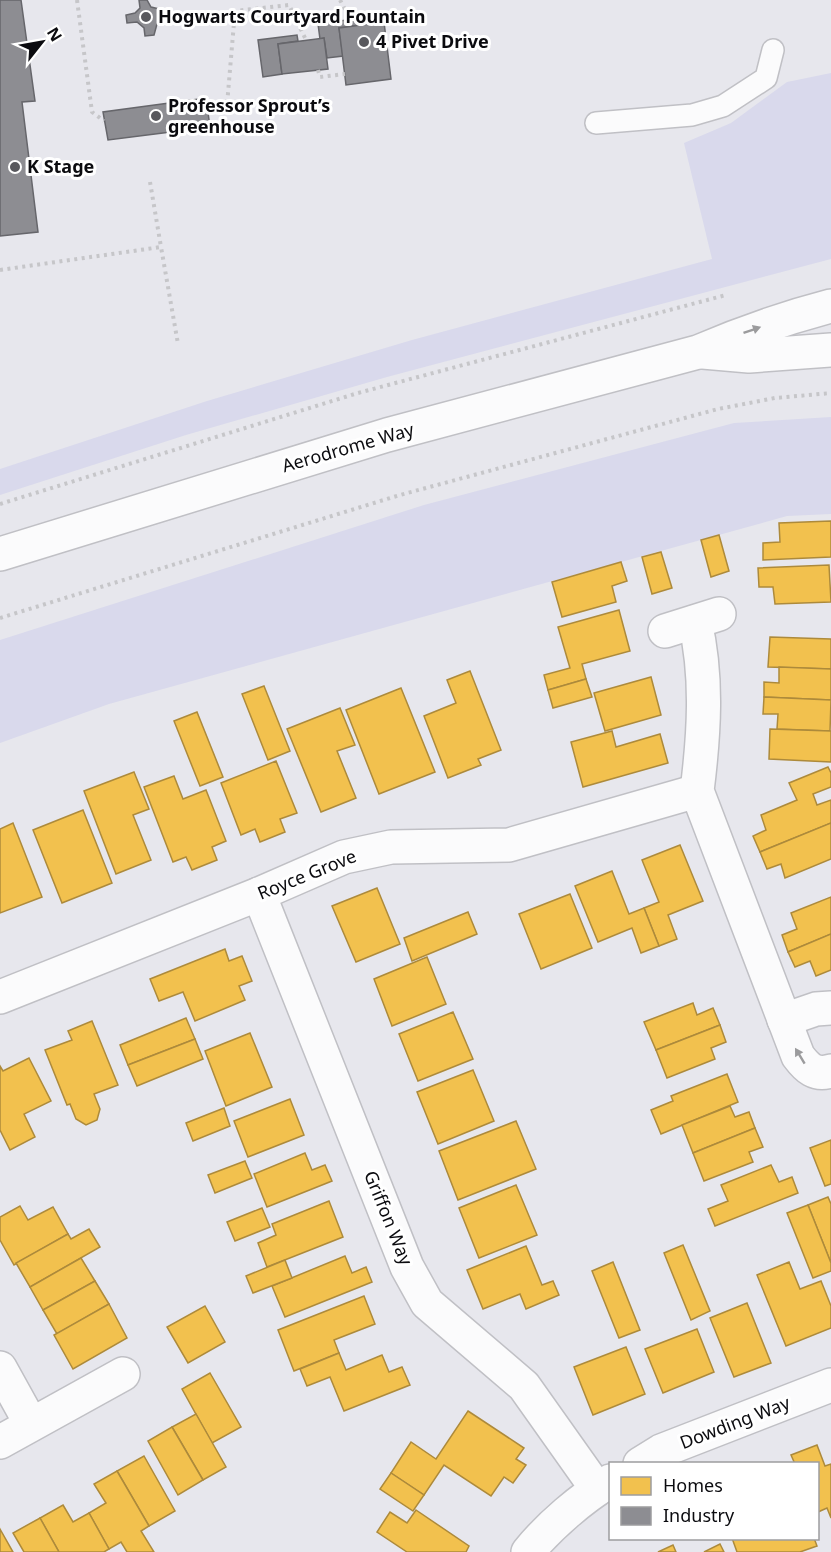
<svg xmlns="http://www.w3.org/2000/svg" width="831" height="1552" font-family="'Noto Sans',sans-serif">
	<style>
		.green { fill: #d9d9ec }
		.homes { fill: #f2c14e; stroke: #ad8a3b; stroke-width: 1.5 }
		.industry { fill: #8d8d92; stroke: #66666b; stroke-width: 1.5 }
		.lines { fill: none; stroke-linecap: round; stroke-linejoin: round }
		.lane-casing { stroke: #c0c0c5; stroke-width: 24 }
		.street-casing { stroke: #c0c0c5; stroke-width: 36 }
		.secondary-casing { stroke: #c0c0c5; stroke-width: 36 }
		.path { stroke: #c6c6c9; stroke-width: 4; stroke-dasharray: 3 4.5; stroke-linecap: butt }
		.lane { stroke: #fbfbfc; stroke-width: 21 }
		.street { stroke: #fbfbfc; stroke-width: 33 }
		.secondary { stroke: #fbfbfc; stroke-width: 33 }
		.oneway { fill: #9b9b9d }
		.poi-dot { fill: #58585d; stroke: #fff; stroke-width: 2 }
		.labels { text-anchor: middle; stroke-width: 6; stroke-linejoin: round; paint-order: stroke }
		.poi-label { font-size: 18px; font-weight: bold; fill: #0b0b0f; stroke: #fff; text-anchor: start }
		.street-label { font-size: 18px; fill: #0b0b0f; stroke: #fff }
	</style>
	<rect width="100%" height="100%" fill="#e7e7ed"/>
	<g class="green">
		<polygon points="831,73 831,259 387,377 186,435 0,495 0,469 207,401 412,340 712,259 684,143 731,123 787,82"/>
		<polygon points="831,417 831,514 787,516 109,704 0,743 0,640 424,505 734,423"/>
	</g>
	<g class="homes">
		<polygon points="831,521 831,557 763,560 763,543 780,542 779,523"/>
		<polygon points="719,535 729,571 711,577 701,540"/>
		<polygon points="661,552 672,588 652,594 642,557"/>
		<polygon points="621,562 627,581 612,586 616,602 562,617 552,582"/>
		<polygon points="829,565 831,602 775,604 773,587 759,587 758,568"/>
		<polygon points="619,610 630,651 582,664 586,679 548,690 544,675 570,668 558,627"/>
		<polygon points="770,637 831,639 831,669 768,667"/>
		<polygon points="779,667 831,669 831,700 764,697 764,682 779,683"/>
		<polygon points="470,671 501,750 478,759 481,765 448,778 424,716 456,703 447,680"/>
		<polygon points="651,677 661,715 605,731 594,693"/>
		<polygon points="586,679 592,697 553,708 548,690"/>
		<polygon points="264,686 290,751 268,760 242,694"/>
		<polygon points="401,688 435,772 379,794 346,710"/>
		<polygon points="764,697 831,700 830,731 777,729 778,714 763,714"/>
		<polygon points="340,708 355,745 337,751 356,798 321,812 287,729"/>
		<polygon points="197,712 223,777 200,786 174,721"/>
		<polygon points="770,729 831,731 831,762 769,759"/>
		<polygon points="612,731 616,747 660,734 668,763 583,787 571,742"/>
		<polygon points="276,761 297,813 280,819 285,832 260,842 255,829 241,835 221,783"/>
		<polygon points="828,767 831,773 831,787 813,794 817,805 831,800 831,823 760,852 753,836 766,830 761,815 797,800 789,783"/>
		<polygon points="134,772 149,809 133,815 151,860 116,874 84,791"/>
		<polygon points="174,776 183,799 206,790 226,841 212,847 217,860 192,870 186,857 173,862 144,787"/>
		<polygon points="83,810 112,883 62,903 33,830"/>
		<polygon points="13,823 42,897 0,913 0,829"/>
		<polygon points="831,823 831,859 785,878 781,864 767,869 760,852"/>
		<polygon points="680,845 703,901 668,915 677,939 659,946 644,908 659,902 642,860"/>
		<polygon points="612,871 629,914 644,908 659,946 641,953 632,928 598,942 575,886"/>
		<polygon points="377,888 400,944 356,962 332,906"/>
		<polygon points="570,894 592,948 541,969 519,914"/>
		<polygon points="831,897 831,934 788,952 782,935 797,929 791,913"/>
		<polygon points="468,912 477,934 412,961 404,938"/>
		<polygon points="831,934 831,970 816,976 810,961 795,967 788,952"/>
		<polygon points="225,949 229,961 242,956 252,981 239,986 245,1000 195,1021 183,992 159,1001 150,979"/>
		<polygon points="427,957 446,1004 392,1026 374,979"/>
		<polygon points="693,1003 697,1015 713,1008 720,1025 656,1050 644,1022"/>
		<polygon points="453,1012 473,1059 418,1081 399,1034"/>
		<polygon points="186,1018 195,1039 128,1065 120,1045"/>
		<polygon points="92,1021 118,1085 94,1094 100,1109 97,1120 86,1125 76,1119 70,1104 67,1105 45,1050 72,1040 68,1031"/>
		<polygon points="720,1025 726,1042 711,1048 715,1059 667,1078 656,1050"/>
		<polygon points="250,1033 272,1087 226,1106 205,1051"/>
		<polygon points="195,1039 203,1059 137,1086 128,1065"/>
		<polygon points="29,1058 51,1101 24,1114 35,1137 10,1150 0,1130 0,1066 3,1071"/>
		<polygon points="473,1070 494,1121 438,1144 417,1092"/>
		<polygon points="727,1074 738,1102 661,1134 651,1110 673,1101 671,1096"/>
		<polygon points="290,1099 304,1135 248,1157 234,1121"/>
		<polygon points="730,1106 735,1117 749,1112 755,1128 693,1153 682,1125"/>
		<polygon points="224,1108 230,1126 193,1141 186,1123"/>
		<polygon points="516,1121 536,1169 458,1200 439,1151"/>
		<polygon points="755,1128 763,1147 749,1152 753,1162 704,1181 693,1153"/>
		<polygon points="831,1140 831,1184 825,1186 810,1148"/>
		<polygon points="305,1153 312,1170 325,1165 332,1181 267,1207 254,1174"/>
		<polygon points="245,1161 252,1178 215,1193 208,1175"/>
		<polygon points="771,1165 779,1182 792,1177 798,1193 715,1226 708,1209 728,1201 721,1185"/>
		<polygon points="516,1185 537,1235 479,1258 459,1208"/>
		<polygon points="828,1197 831,1204 831,1263 808,1205"/>
		<polygon points="329,1201 343,1237 267,1267 258,1243 276,1235 272,1224"/>
		<polygon points="808,1205 831,1263 831,1271 813,1278 787,1213"/>
		<polygon points="20,1206 28,1220 53,1207 68,1234 14,1265 0,1240 0,1217"/>
		<polygon points="262,1208 270,1227 235,1241 227,1222"/>
		<polygon points="89,1229 100,1247 30,1287 16,1263 68,1234 71,1239"/>
		<polygon points="683,1245 710,1311 691,1320 664,1253"/>
		<polygon points="526,1246 542,1285 553,1281 559,1295 526,1309 520,1294 483,1309 467,1270"/>
		<polygon points="345,1256 352,1273 366,1267 372,1282 285,1317 272,1286"/>
		<polygon points="81,1258 95,1281 43,1310 30,1287"/>
		<polygon points="285,1260 292,1278 253,1293 246,1276"/>
		<polygon points="613,1262 640,1330 619,1338 592,1271"/>
		<polygon points="789,1262 800,1289 821,1281 831,1306 831,1328 786,1346 757,1275"/>
		<polygon points="95,1281 109,1304 57,1334 43,1310"/>
		<polygon points="364,1296 375,1324 334,1340 339,1353 294,1371 278,1330"/>
		<polygon points="747,1303 771,1363 734,1377 710,1318"/>
		<polygon points="109,1304 127,1338 73,1369 54,1335"/>
		<polygon points="205,1306 225,1342 188,1363 167,1327"/>
		<polygon points="697,1329 714,1372 663,1393 645,1349"/>
		<polygon points="626,1347 645,1394 593,1415 574,1367"/>
		<polygon points="339,1353 346,1370 382,1355 389,1372 402,1367 410,1385 344,1411 330,1377 307,1386 300,1369"/>
		<polygon points="210,1373 241,1427 212,1443 182,1389"/>
		<polygon points="468,1411 524,1448 516,1459 526,1465 513,1483 504,1477 491,1496 444,1465 424,1495 391,1473 411,1442 436,1459"/>
		<polygon points="196,1414 226,1467 203,1480 172,1427"/>
		<polygon points="172,1427 203,1480 178,1495 148,1441"/>
		<polygon points="817,1445 825,1466 831,1464 831,1518 827,1508 818,1512 818,1464 795,1464 791,1455"/>
		<polygon points="144,1456 175,1511 149,1526 117,1471"/>
		<polygon points="117,1471 149,1526 141,1531 154,1552 127,1552 121,1542 109,1549 89,1513 106,1503 94,1484"/>
		<polygon points="391,1473 424,1495 413,1511 380,1489"/>
		<polygon points="63,1505 73,1522 89,1513 109,1549 104,1552 59,1552 40,1518"/>
		<polygon points="416,1510 469,1546 466,1552 407,1552 377,1532 390,1512 407,1523"/>
		<polygon points="40,1518 59,1552 24,1552 13,1533"/>
		<polygon points="0,1529 13,1552 0,1552"/>
		<polygon points="732,1538 814,1538 817,1546 800,1552 737,1552"/>
		<polygon points="720,1544 724,1552 704,1552"/>
		<polygon points="673,1545 676,1552 658,1552"/>
	</g>
	<g class="industry">
		<polygon points="0,0 21,0 35,101 22,102 38,232 0,236"/>
		<polygon points="139,0 147,0 151,7 164,10 166,20 157,24 154,35 145,36 144,28 137,22 127,23 126,15 135,13 140,8"/>
		<polygon points="361,18 361,25 339,28 343,56 327,58 324,38 320,39 318,24"/>
		<polygon points="384,22 391,79 346,85 339,28"/>
		<polygon points="297,35 298,41 278,44 282,74 263,77 258,40"/>
		<polygon points="324,38 328,69 282,74 278,44"/>
		<polygon points="206,98 210,127 108,140 103,112"/>
	</g>
	<g class="lines">
		<defs>
			<polyline id="lane" points="596,123 692,115 723,106 766,78 773,50"/>
			<g id="street">
				<path d="M 695,622 C 708,677 704,735 697,791 L 798,1056 C 807,1068 815,1076 831,1071"/>
				<polyline points="665,631 719,614"/>
				<polyline points="259,894 407,1267 427,1303 524,1386 597,1489"/>
				<polyline points="0,997 259,894 344,857 391,847 509,845 697,791"/>
				<polyline points="784,1020 816,1009 831,1008"/>
				<polyline points="0,1368 31,1424"/>
				<polyline points="0,1442 123,1374"/>
				<polyline points="640,1464 661,1451 831,1385"/>
				<path d="M 528,1552 C 549,1526 582,1498 610,1481"/>
			</g>
			<g id="secondary">
				<polyline points="703,352 749,356 831,350"/>
				<path d="M 0,554 L 387,435 L 698,352 C 742,333 785,318 831,306"/>
			</g>
		</defs>
		<use href="#lane" class="lane-casing"/>
		<use href="#street" class="street-casing"/>
		<use href="#secondary" class="secondary-casing"/>
		<g class="path">
			<polyline points="77,0 92,112 104,121"/>
			<polyline points="340,0 350,19"/>
			<polyline points="318,70 320,77 345,74"/>
			<polyline points="207,108 227,105 235,11 289,5 306,40"/>
			<polyline points="150,182 161,247"/>
			<polyline points="0,270 161,247 178,344"/>
			<polyline points="0,504 358,393 726,295"/>
			<polyline points="0,618 400,495 718,409 775,398 831,393"/>
		</g>
		<use href="#lane" class="lane"/>
		<use href="#street" class="street"/>
		<use href="#secondary" class="secondary"/>
	</g>
	<defs><path id="oneway-solid" d="M-6-.8H1V-3.2L6.5 0L1 3.2V.8H-6Z" transform="scale(1.5)"/></defs>
	<g class="oneway">
		<use href="#oneway-solid" transform="translate(752 330) rotate(-19)"/>
		<use href="#oneway-solid" transform="translate(800 1056) rotate(-121)"/>
	</g>
	<g class="poi-dot">
		<circle cx="146" cy="17" r="6"/>
		<circle cx="364" cy="42" r="6"/>
		<circle cx="156" cy="116" r="6"/>
		<circle cx="15" cy="167" r="6"/>
	</g>
	<g class="labels">
		<g class="poi-label">
			<text x="158" y="23">Hogwarts Courtyard Fountain</text>
			<text x="376" y="48">4 Pivet Drive</text>
			<text x="168" y="112">Professor Sprout’s<tspan x="168" dy="21">greenhouse</tspan></text>
			<text x="27" y="173">K Stage</text>
		</g>
		<g class="street-label">
			<text transform="translate(348 448) rotate(-16)" y="6">Aerodrome Way</text>
			<text transform="translate(307 875) rotate(-22)" y="6">Royce Grove</text>
			<text transform="translate(388 1218) rotate(68)" y="6">Griffon Way</text>
			<text transform="translate(735 1423) rotate(-21)" y="6">Dowding Way</text>
		</g>
	</g>
	<rect x="609" y="1462" width="210" height="78" fill="#ffffff" stroke="#9d9d9f" stroke-width="1.5"/>
	<rect x="621" y="1477" width="30" height="18" fill="#f2c14e" stroke="#9d9d9f" stroke-width="1.5"/>
	<text x="663" y="1492" font-size="18" fill="#0b0b0f">Homes</text>
	<rect x="621" y="1507" width="30" height="18" fill="#8d8d92" stroke="#9d9d9f" stroke-width="1.5"/>
	<text x="663" y="1522" font-size="18" fill="#0b0b0f">Industry</text>
	<g transform="translate(42 42) rotate(59)" stroke="#ffffff" stroke-width="4.5" paint-order="stroke">
	<path d="M0-4.5L10 22L0 15L-10 22Z" fill="#0b0b0f"/>
	<text y="-9" font-size="16" font-weight="bold" text-anchor="middle" fill="#0b0b0f">N</text>
	</g>
</svg>
